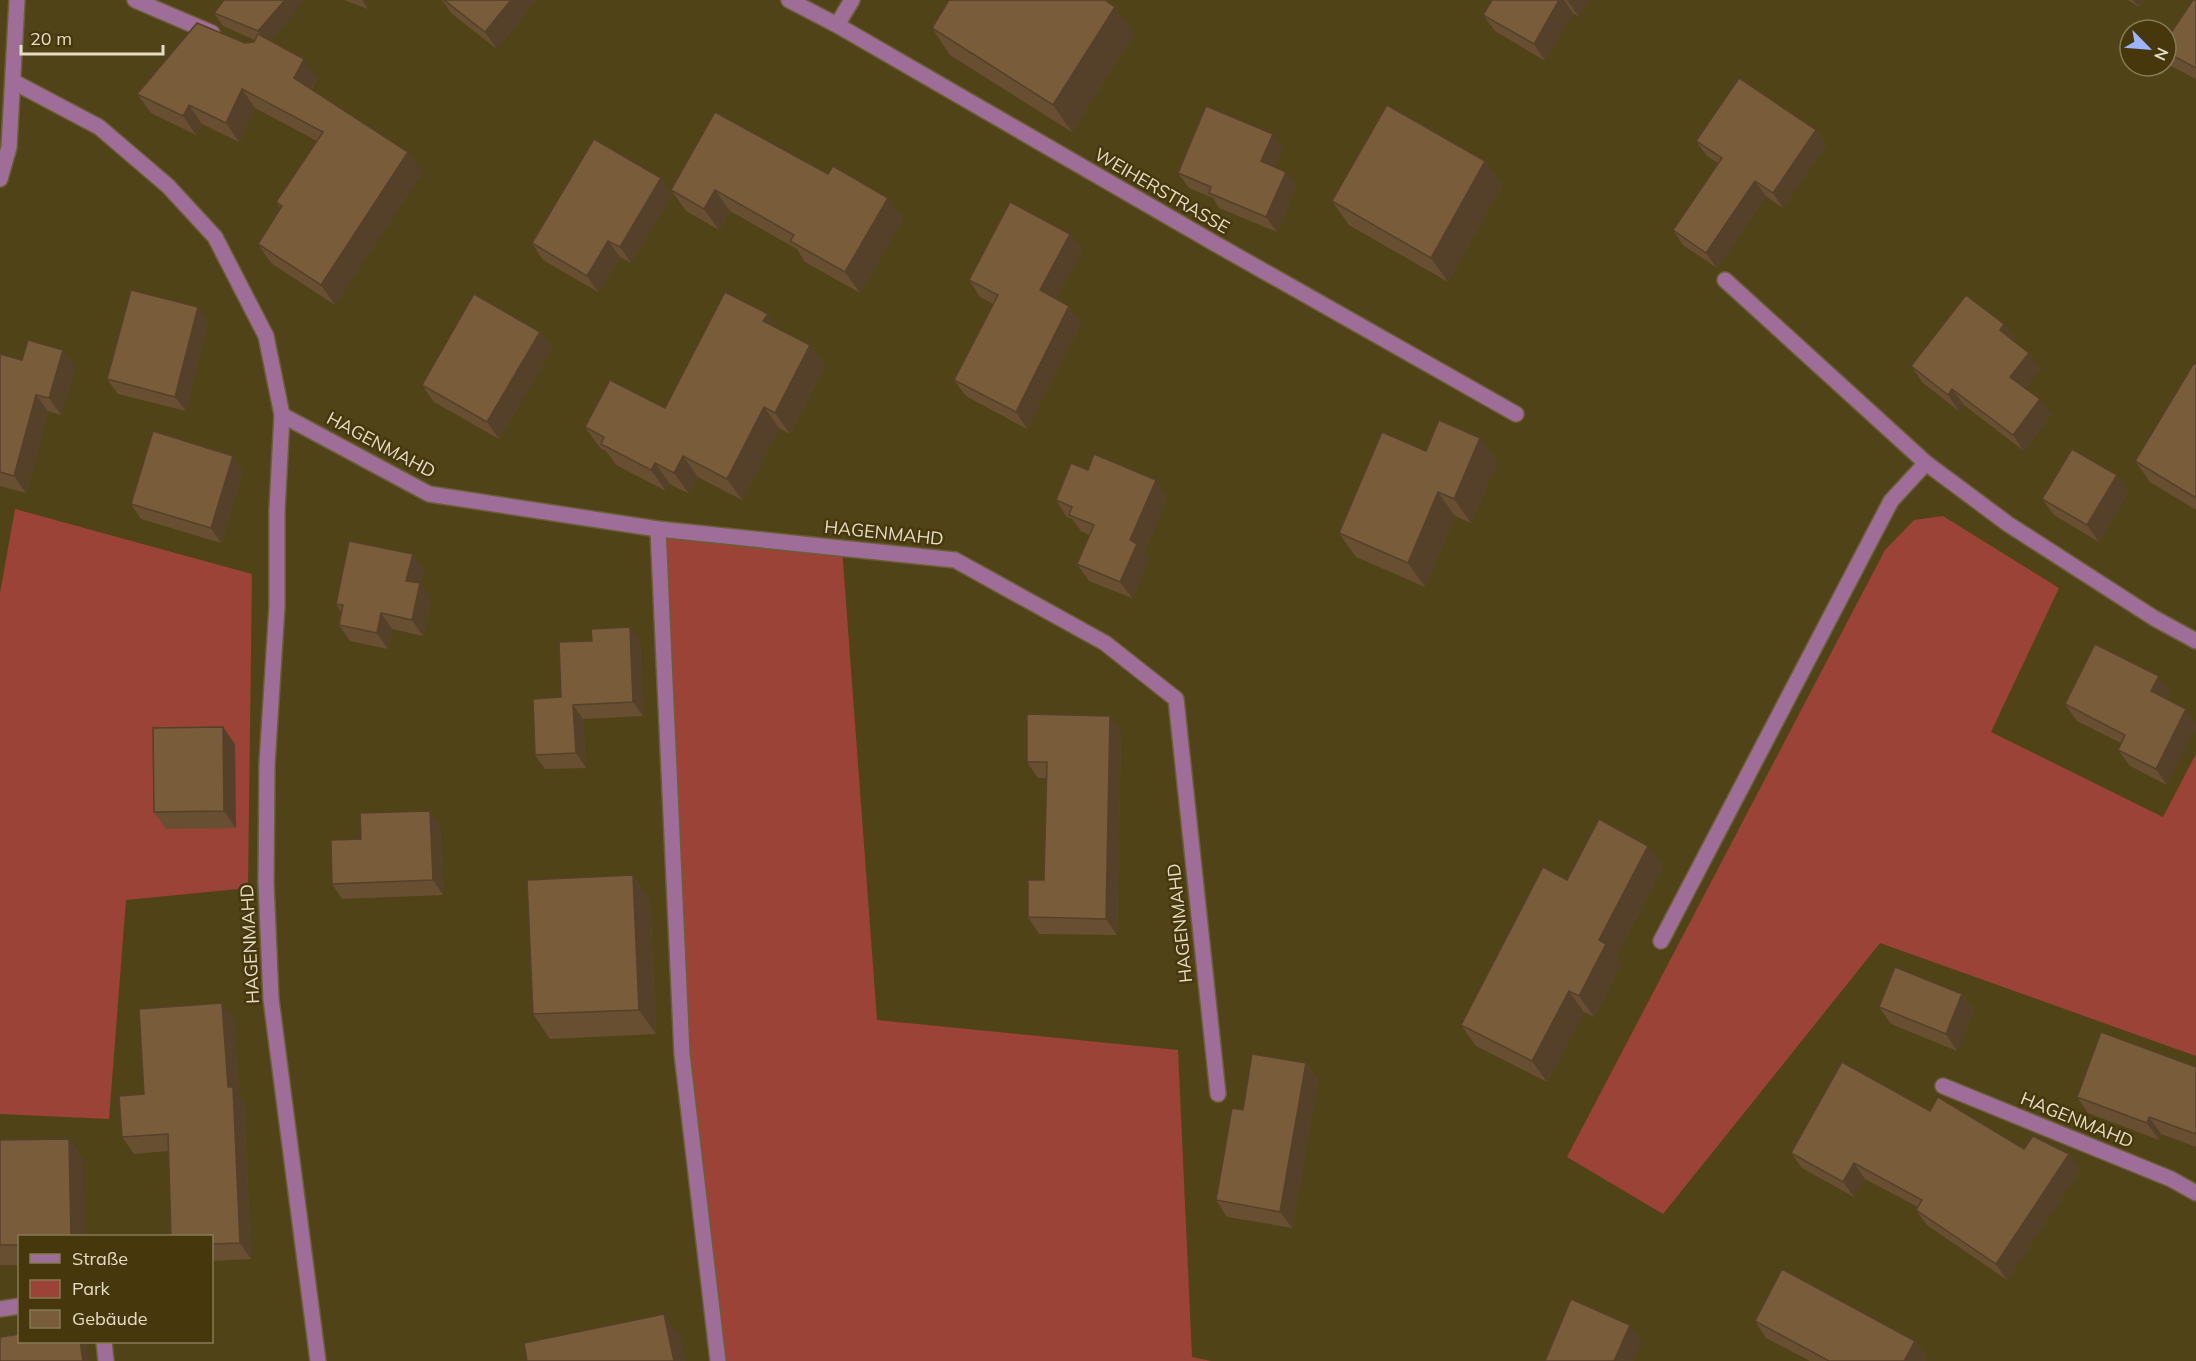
<svg xmlns="http://www.w3.org/2000/svg" width="2196" height="1361" font-family="Mulish,sans-serif">
	<style>
		.green { fill: #9a4336 }
		.lines { fill: none; stroke-linecap: round; stroke-linejoin: round }
		.minor-casing { stroke: #6b5f37; stroke-width: 18 }
		.minor { stroke: #9e6e98; stroke-width: 15 }
		.wall { fill: #684f32 }
		.shaded-wall { fill: #554029 }
		.building { fill: #795c3a; stroke: #554029; stroke-width: 1.5 }
		.labels { text-anchor: middle; stroke-width: 5; stroke-linejoin: round; paint-order: stroke }
		.street-label { font-size: 18px; fill: #e4dcc5; stroke: #46380c }
	</style>
	<rect width="100%" height="100%" fill="#514318"/>
	<g class="green">
		<polygon points="15,509 252,574 248,888 126,900 109,1119 0,1114 0,593"/>
		<polygon points="1943,516 2059,588 1991,732 2163,817 2196,754 2196,1056 1880,943 1663,1214 1567,1157 1885,550 1914,520"/>
		<polygon points="658,529 842,548 877,1020 1178,1050 1192,1357 1211,1361 718,1361 682,1054"/>
	</g>
	<g class="lines">
		<defs>
			<g id="minor">
				<polyline points="135,0 212,33"/>
				<polyline points="789,0 837,25 1214,243 1516,414"/>
				<polyline points="837,25 852,0"/>
				<polyline points="14,82 99,127 168,186 215,237 266,336 282,415 277,510 277,606 267,764 266,883 271,999 318,1361"/>
				<polyline points="0,179 9,147 17,0"/>
				<polyline points="1725,280 1926,463 2008,524 2154,618 2196,641"/>
				<polyline points="282,415 429,494 658,529 955,560 1105,643 1176,699 1218,1094"/>
				<polyline points="658,529 682,1054 718,1361"/>
				<polyline points="1661,941 1891,501 1926,463"/>
				<polyline points="1943,1086 2171,1179 2196,1193"/>
				<polyline points="0,1309 20,1306"/>
				<polyline points="104,1342 106,1361"/>
			</g>
		</defs>
		<use href="#minor" class="minor-casing"/>
		<use href="#minor" class="minor"/>
	</g>
	<g class="wall">
		<polygon points="224,0 271,41 317,78 312,89 422,172 335,305 271,263 258,244 281,209 276,202 317,141 255,108 239,142 202,124 196,135 151,113 137,94 245,43 254,42 255,40 223,26 214,13"/>
		<polygon points="344,0 365,0 369,7 368,9"/>
		<polygon points="442,0 536,0 497,49 452,14"/>
		<polygon points="1491,0 1589,0 1579,17 1573,13 1545,61 1495,31 1483,15"/>
		<polygon points="2128,0 2144,0 2139,7"/>
		<polygon points="2196,0 2196,79 2171,66 2166,58 2166,40"/>
		<polygon points="932,28 1134,34 1072,132 950,55"/>
		<polygon points="1816,130 1826,145 1783,208 1766,196 1717,268 1683,245 1673,230 1718,163 1707,156 1696,141"/>
		<polygon points="1283,149 1275,167 1286,172 1296,187 1277,232 1219,208 1213,198 1189,188 1178,173"/>
		<polygon points="1485,161 1502,185 1448,282 1349,225 1332,201"/>
		<polygon points="828,174 888,198 903,219 860,293 805,262 797,249 730,211 719,230 686,211 671,190"/>
		<polygon points="661,178 672,195 631,263 620,257 598,292 543,260 532,243"/>
		<polygon points="1070,234 1082,250 1056,299 1081,323 1027,429 966,396 954,380 993,304 980,297 969,280"/>
		<polygon points="208,322 186,411 118,394 107,379"/>
		<polygon points="2004,324 2016,340 2014,342 2029,353 2040,369 2025,388 2040,399 2051,415 2024,451 1964,405 1959,411 1923,383 1911,366"/>
		<polygon points="777,328 810,345 825,366 790,434 779,428 742,500 698,477 689,494 670,484 666,491 616,465 606,451 600,448 585,427 665,408"/>
		<polygon points="540,332 552,348 499,439 434,402 422,385"/>
		<polygon points="0,354 22,360 75,367 61,415 48,411 26,493 0,486"/>
		<polygon points="2196,365 2196,510 2150,482 2135,461"/>
		<polygon points="1480,438 1497,462 1471,523 1455,516 1425,587 1356,557 1339,533 1426,451"/>
		<polygon points="1088,470 1167,497 1144,553 1149,560 1132,598 1089,581 1077,564 1089,535 1081,531 1072,519 1067,517 1056,500"/>
		<polygon points="243,471 221,543 141,519 131,504"/>
		<polygon points="2128,492 2099,542 2054,515 2042,499"/>
		<polygon points="424,570 421,584 431,599 423,636 392,629 388,649 350,641 339,625 341,612 336,604"/>
		<polygon points="630,627 640,641 643,716 583,719 586,768 545,769 535,755 592,641"/>
		<polygon points="2170,693 2167,699 2167,785 2130,766 2118,750 2121,743 2077,721 2065,704"/>
		<polygon points="1121,732 1117,935 1039,934 1028,917 1044,880 1046,778 1038,778 1027,762"/>
		<polygon points="235,744 236,828 166,829 154,812"/>
		<polygon points="430,811 440,826 443,895 342,899 332,884 361,839"/>
		<polygon points="1648,846 1663,867 1616,957 1621,965 1594,1017 1584,1012 1547,1082 1476,1046 1461,1025 1567,880"/>
		<polygon points="650,899 656,1034 550,1039 533,1014"/>
		<polygon points="1962,994 1974,1010 1957,1051 1891,1024 1879,1007"/>
		<polygon points="234,1019 239,1095 244,1103 251,1259 212,1261 212,1236 168,1151 134,1154 122,1137 144,1094"/>
		<polygon points="1306,1063 1318,1080 1292,1228 1227,1217 1216,1200"/>
		<polygon points="2196,1067 2196,1147 2161,1134 2159,1140 2088,1113 2077,1097"/>
		<polygon points="1930,1111 2024,1149 2069,1154 2080,1170 2007,1280 1927,1225 1916,1210 1918,1207 1865,1179 1854,1197 1802,1168 1791,1153"/>
		<polygon points="69,1139 83,1159 20,1236 20,1265 0,1265 0,1140"/>
		<polygon points="1755,1321 1915,1341 1927,1358 1925,1361 1810,1361 1766,1338"/>
	</g>
	<g class="shaded-wall">
		<polygon points="285,0 306,0 267,45 258,31"/>
		<polygon points="362,0 365,0 369,7 368,9"/>
		<polygon points="511,0 536,0 497,49 485,32"/>
		<polygon points="1559,0 1564,0 1573,13 1545,61 1534,44"/>
		<polygon points="1567,0 1589,0 1579,17"/>
		<polygon points="2133,0 2144,0 2139,7"/>
		<polygon points="1115,7 1134,34 1072,132 1053,105"/>
		<polygon points="304,59 317,78 307,97 294,78"/>
		<polygon points="242,89 255,108 239,142 226,123"/>
		<polygon points="189,105 202,124 196,135 183,116"/>
		<polygon points="1816,130 1826,145 1783,208 1773,193"/>
		<polygon points="1273,134 1283,149 1271,176 1261,161"/>
		<polygon points="408,152 422,172 335,305 321,285"/>
		<polygon points="1485,161 1502,185 1448,282 1431,258"/>
		<polygon points="1286,172 1296,187 1277,232 1266,217"/>
		<polygon points="661,178 672,195 631,263 620,247"/>
		<polygon points="1755,181 1766,196 1717,268 1706,253"/>
		<polygon points="715,190 730,211 719,230 704,209"/>
		<polygon points="888,198 903,219 860,293 845,272"/>
		<polygon points="1070,234 1082,250 1052,307 1040,290"/>
		<polygon points="608,241 620,257 598,292 587,276"/>
		<polygon points="1069,306 1081,323 1027,429 1016,412"/>
		<polygon points="198,307 208,322 186,411 175,397"/>
		<polygon points="768,314 782,335 763,321"/>
		<polygon points="2004,324 2016,340 2011,346 2000,330"/>
		<polygon points="540,332 552,348 499,439 487,422"/>
		<polygon points="810,345 825,366 790,434 775,413"/>
		<polygon points="63,350 75,367 61,415 49,398"/>
		<polygon points="2029,353 2040,369 2022,393 2010,377"/>
		<polygon points="1952,389 1964,405 1959,411 1948,395"/>
		<polygon points="36,395 48,411 26,493 14,476"/>
		<polygon points="2040,399 2051,415 2024,451 2013,435"/>
		<polygon points="764,407 779,428 742,500 727,479"/>
		<polygon points="1480,438 1497,462 1471,523 1454,499"/>
		<polygon points="233,456 243,471 221,543 211,528"/>
		<polygon points="683,456 698,477 689,494 674,473"/>
		<polygon points="655,463 670,484 666,491 651,470"/>
		<polygon points="2117,475 2128,492 2099,542 2087,525"/>
		<polygon points="1156,480 1167,497 1144,553 1149,560 1132,598 1120,582 1130,540"/>
		<polygon points="1438,492 1455,516 1425,587 1408,563"/>
		<polygon points="413,554 424,570 421,584 431,599 423,636 412,620 406,581"/>
		<polygon points="381,613 392,629 388,649 377,633"/>
		<polygon points="630,627 640,641 643,716 633,702"/>
		<polygon points="2159,676 2170,693 2163,708 2151,691"/>
		<polygon points="573,705 583,719 586,768 576,753"/>
		<polygon points="2186,709 2196,723 2196,729 2167,785 2156,769"/>
		<polygon points="1110,716 1121,732 1117,935 1106,919"/>
		<polygon points="223,727 235,744 236,828 224,811"/>
		<polygon points="430,811 440,826 443,895 433,880"/>
		<polygon points="1648,846 1663,867 1616,957 1621,965 1594,1017 1579,996 1599,940"/>
		<polygon points="633,875 650,899 656,1034 639,1010"/>
		<polygon points="1569,991 1584,1012 1547,1082 1532,1061"/>
		<polygon points="1962,994 1974,1010 1957,1051 1946,1034"/>
		<polygon points="222,1003 234,1019 239,1095 244,1103 251,1259 240,1243"/>
		<polygon points="1306,1063 1318,1080 1292,1228 1280,1212"/>
		<polygon points="2149,1117 2161,1134 2159,1140 2147,1123"/>
		<polygon points="69,1139 83,1159 84,1236 71,1236"/>
		<polygon points="2069,1154 2080,1170 2007,1280 1996,1264"/>
		<polygon points="1854,1163 1865,1179 1854,1197 1843,1182"/>
		<polygon points="664,1314 681,1338 686,1361 674,1361"/>
		<polygon points="1630,1325 1642,1342 1633,1361 1614,1361"/>
		<polygon points="80,1341 86,1341 87,1343 90,1361 83,1361"/>
		<polygon points="1915,1341 1927,1358 1925,1361 1904,1361"/>
	</g>
	<g class="building">
		<polygon points="224,0 285,0 258,31 214,13"/>
		<polygon points="444,0 511,0 485,32"/>
		<polygon points="949,0 1105,0 1115,7 1053,105 932,28"/>
		<polygon points="1492,0 1559,0 1534,44 1483,15"/>
		<polygon points="2193,0 2196,0 2196,68 2166,52 2166,40"/>
		<polygon points="197,23 245,43 254,42 258,34 304,59 294,78 408,152 321,285 258,244 282,206 276,202 323,132 242,89 226,123 189,105 183,116 137,94"/>
		<polygon points="1739,78 1816,130 1773,193 1755,181 1706,253 1673,230 1722,158 1696,141"/>
		<polygon points="1387,105 1485,161 1431,258 1332,201"/>
		<polygon points="1206,106 1273,134 1261,161 1286,172 1266,217 1209,193 1211,187 1178,173"/>
		<polygon points="715,112 828,174 833,166 888,198 845,272 790,241 794,235 715,190 704,209 671,190"/>
		<polygon points="594,139 661,178 620,247 608,241 587,276 532,243"/>
		<polygon points="1010,202 1070,234 1040,290 1069,306 1016,412 954,380 998,295 969,280"/>
		<polygon points="131,290 198,307 175,397 107,379"/>
		<polygon points="725,292 768,314 763,321 810,345 775,413 764,407 727,479 683,456 674,473 655,463 651,470 601,444 604,437 585,427 610,380 665,408"/>
		<polygon points="474,294 540,332 487,422 422,385"/>
		<polygon points="1966,295 2004,324 2000,330 2029,353 2010,377 2040,399 2013,435 1952,389 1948,395 1911,366"/>
		<polygon points="28,340 63,350 49,398 36,395 14,476 0,472 0,354 22,360"/>
		<polygon points="2194,363 2196,365 2196,498 2135,461"/>
		<polygon points="1439,420 1480,438 1454,499 1438,492 1408,563 1339,533 1382,432 1426,451"/>
		<polygon points="153,431 233,456 211,528 131,504"/>
		<polygon points="2072,449 2117,475 2087,525 2042,499"/>
		<polygon points="1094,454 1156,480 1130,540 1137,544 1120,582 1077,564 1094,525 1069,515 1072,507 1056,500 1071,463 1088,470"/>
		<polygon points="349,541 413,554 406,581 420,583 412,620 381,613 377,633 339,625 343,605 336,604"/>
		<polygon points="630,627 633,702 573,705 576,753 535,755 533,699 561,697 559,642 592,641 591,629"/>
		<polygon points="2095,644 2159,676 2151,691 2186,709 2156,769 2118,750 2125,735 2065,704"/>
		<polygon points="1027,714 1110,716 1106,919 1028,917 1028,880 1044,880 1047,762 1027,762"/>
		<polygon points="223,727 224,811 154,812 153,728"/>
		<polygon points="430,811 433,880 332,884 331,840 361,839 360,813"/>
		<polygon points="1599,819 1648,846 1599,940 1606,944 1579,996 1569,991 1532,1061 1461,1025 1543,867 1567,880"/>
		<polygon points="633,875 639,1010 533,1014 527,880"/>
		<polygon points="1895,967 1962,994 1946,1034 1879,1007"/>
		<polygon points="222,1003 228,1087 233,1087 240,1243 212,1244 212,1236 171,1236 168,1134 122,1137 119,1096 144,1094 139,1009"/>
		<polygon points="2101,1032 2196,1067 2196,1134 2149,1117 2147,1123 2077,1097"/>
		<polygon points="1252,1054 1306,1063 1280,1212 1216,1200 1232,1108 1243,1110"/>
		<polygon points="1842,1062 1930,1111 1938,1097 2024,1149 2033,1136 2069,1154 1996,1264 1916,1210 1922,1200 1854,1163 1843,1182 1791,1153"/>
		<polygon points="69,1139 71,1236 20,1236 20,1245 0,1245 0,1140"/>
		<polygon points="1782,1269 1915,1341 1904,1361 1829,1361 1755,1321"/>
		<polygon points="1571,1299 1630,1325 1614,1361 1545,1361"/>
		<polygon points="664,1314 674,1361 527,1361 524,1343"/>
		<polygon points="20,1334 20,1341 80,1341 83,1361 0,1361 0,1337"/>
	</g>
	<g class="labels">
		<g class="street-label">
			<text transform="translate(1162 191) rotate(30)" y="6">WEIHERSTRASSE</text>
			<text transform="translate(381 445) rotate(28)" y="6">HAGENMAHD</text>
			<text transform="translate(884 533) rotate(6)" y="6">HAGENMAHD</text>
			<text transform="translate(1180 923) rotate(-96)" y="6">HAGENMAHD</text>
			<text transform="translate(250 944) rotate(-93)" y="6">HAGENMAHD</text>
			<text transform="translate(2077 1120) rotate(22)" y="6">HAGENMAHD</text>
		</g>
	</g>
	<rect x="18" y="1235" width="195" height="108" fill="#46380c" stroke="#857a56" stroke-width="1.5"/>
	<rect x="30" y="1254" width="30" height="9" fill="#9e6e98" stroke="#857a56" stroke-width="1.5"/>
	<text x="72" y="1265" font-size="18" fill="#e4dcc5">Straße</text>
	<rect x="30" y="1280" width="30" height="18" fill="#9a4336" stroke="#857a56" stroke-width="1.5"/>
	<text x="72" y="1295" font-size="18" fill="#e4dcc5">Park</text>
	<rect x="30" y="1310" width="30" height="18" fill="#795c3a" stroke="#857a56" stroke-width="1.5"/>
	<text x="72" y="1325" font-size="18" fill="#e4dcc5">Gebäude</text>
	<g transform="translate(2148 48) rotate(115)"><circle r="28" fill="#46380c" stroke="#857a56" stroke-width="1.5"/>
	<path d="M0-4.5L10 22L0 15L-10 22Z" fill="#9eb4fd"/>
	<text y="-9" font-size="16" font-weight="bold" text-anchor="middle" fill="#e4dcc5">N</text>
	</g>
	<path d="M21 45v9h142v-9" fill="none" stroke="#e4dcc5" stroke-width="3"/>
	<text x="30" y="45" font-size="18" fill="#e4dcc5" stroke="#46380c" stroke-width="4.5" paint-order="stroke">20 m</text>
</svg>
